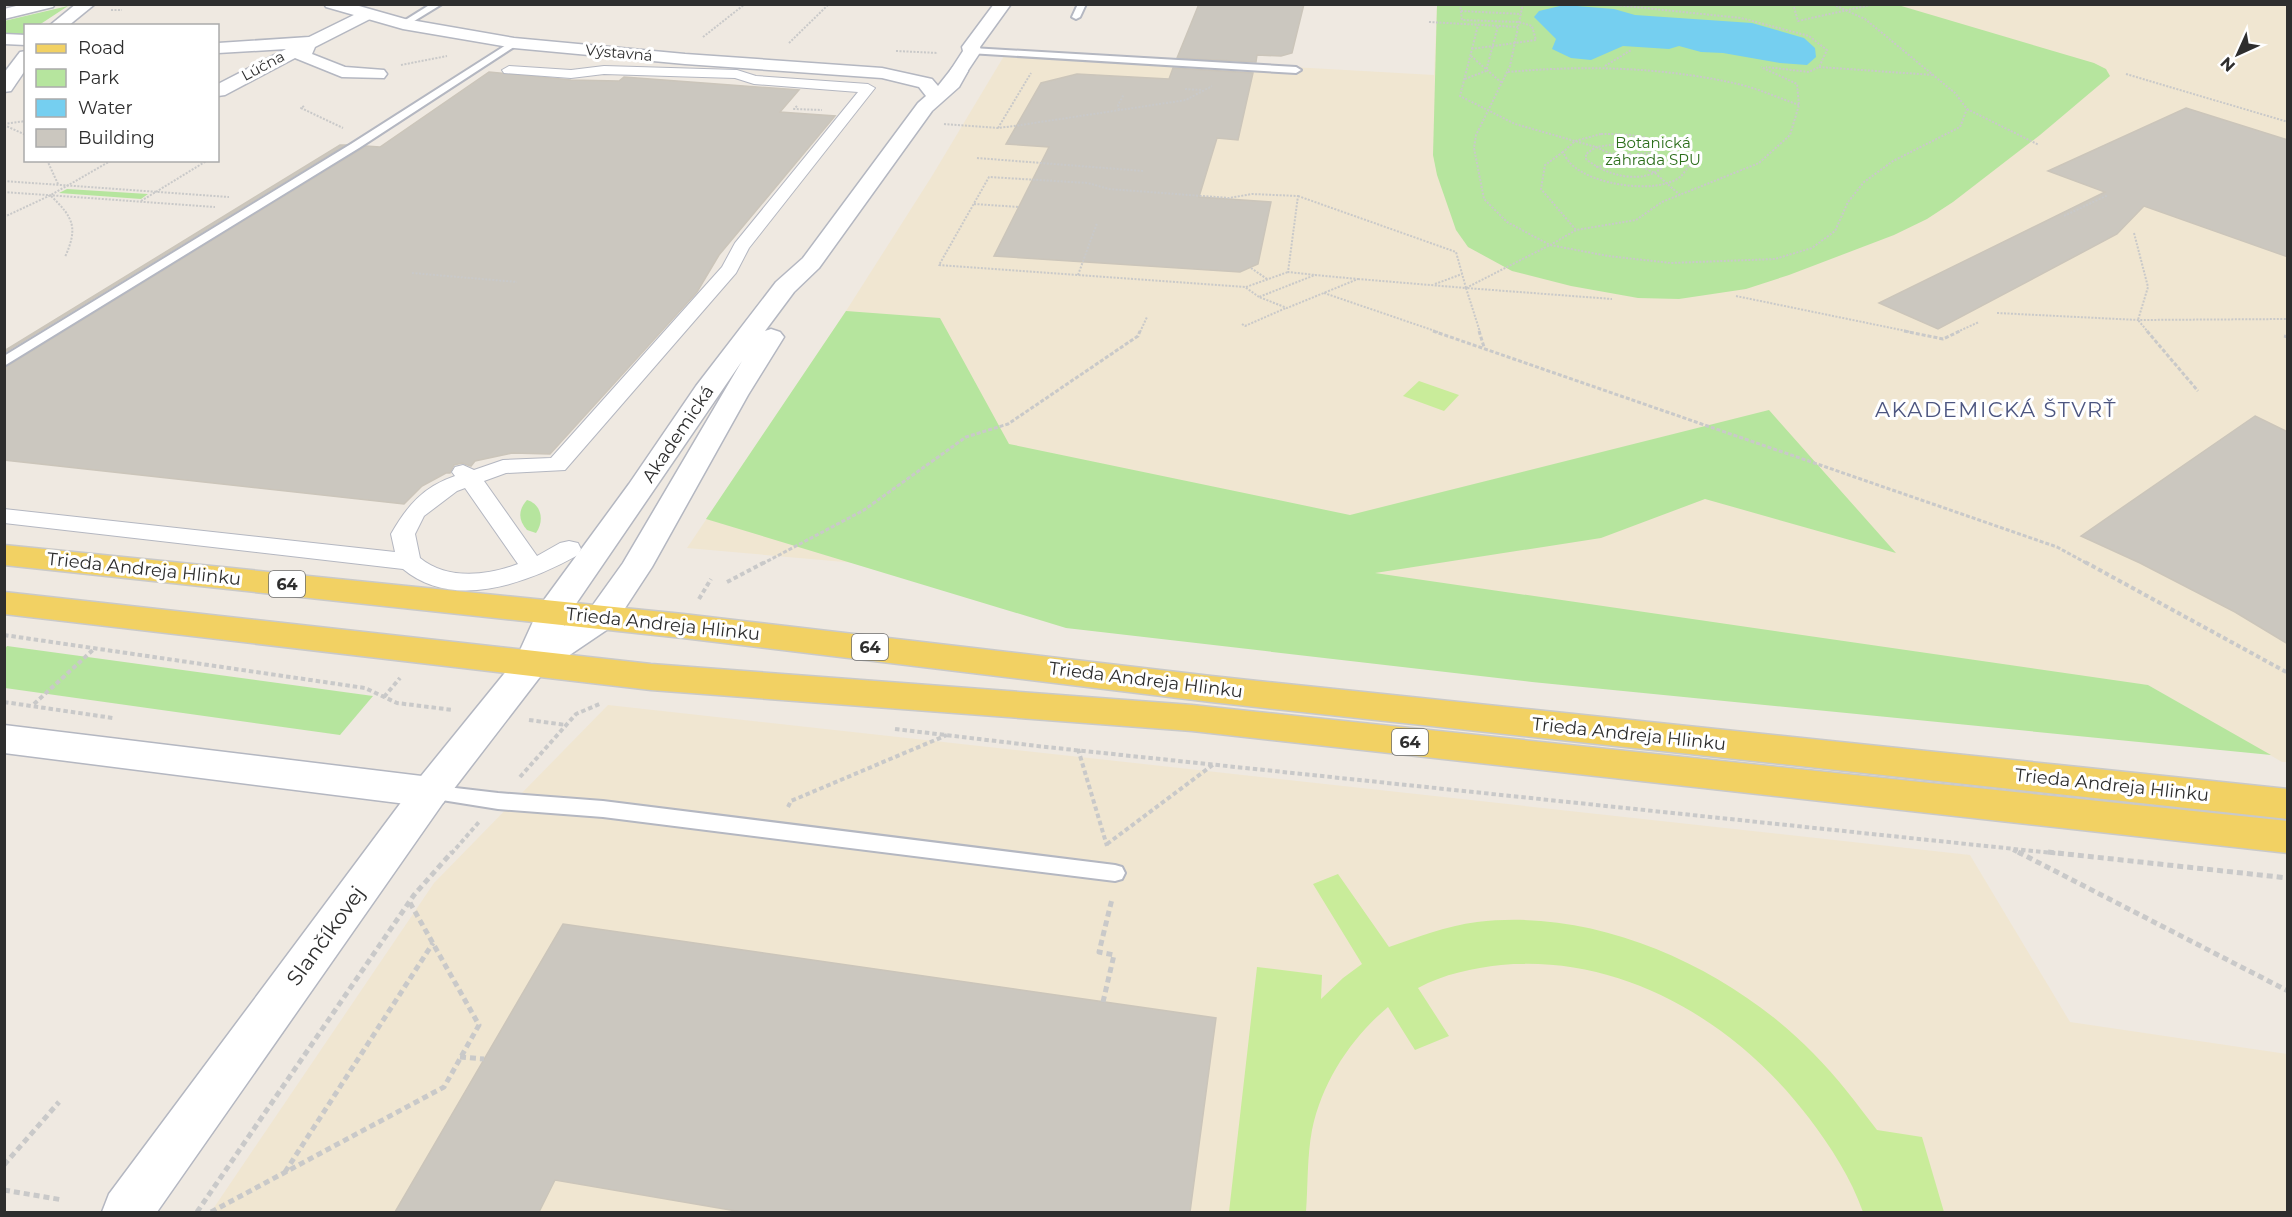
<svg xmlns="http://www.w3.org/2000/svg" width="2292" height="1217" font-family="Montserrat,sans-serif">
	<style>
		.education { fill: #f0e6d1 }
		.green { fill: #b6e59e }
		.pitch { fill: #c9ec9a }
		.water { fill: #75cff0 }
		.building { fill: #cbc7bf; stroke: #cbc5ba; stroke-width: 1.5 }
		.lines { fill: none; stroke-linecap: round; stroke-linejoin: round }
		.service-casing { stroke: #b4b7c1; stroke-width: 4 }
		.pedestrian-casing { stroke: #b4b7c1; stroke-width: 2 }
		.minor-casing { stroke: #b4b7c1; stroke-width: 3 }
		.tertiary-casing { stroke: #b4b7c1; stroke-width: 3 }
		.primary-casing { stroke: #c9c9c9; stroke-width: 3 }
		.path-far3 { stroke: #c9c9c9; stroke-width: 2; stroke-dasharray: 2 1.5; stroke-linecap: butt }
		.path-far2 { stroke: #c9c9c9; stroke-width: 3; stroke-dasharray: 4 2; stroke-linecap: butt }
		.path-far1 { stroke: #c9c9c9; stroke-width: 4; stroke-dasharray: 4.5 3; stroke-linecap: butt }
		.path { stroke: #c9c9c9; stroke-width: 5; stroke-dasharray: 6 4; stroke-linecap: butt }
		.service { fill: #fff; fill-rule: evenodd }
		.pedestrian { fill: #fff; fill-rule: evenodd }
		.minor { fill: #fff; fill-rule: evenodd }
		.tertiary { fill: #fff; fill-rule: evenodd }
		.primary { fill: #f2d163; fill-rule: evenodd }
		.labels { text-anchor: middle; stroke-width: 6; stroke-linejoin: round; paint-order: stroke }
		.far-street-label { font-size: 15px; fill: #2e2e2e; stroke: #fff }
		.far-park-label { font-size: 15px; fill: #2c6e1b; stroke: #fff }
		.shield { fill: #fff; stroke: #6d6d6d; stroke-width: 1.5 }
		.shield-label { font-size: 16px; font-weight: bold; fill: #2e2e2e }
		.street-label { font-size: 18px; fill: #2e2e2e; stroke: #fff }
		.quarter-label { font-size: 21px; letter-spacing: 1.5px; fill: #4d5680; stroke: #fff }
		.near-street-label { font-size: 21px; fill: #2e2e2e; stroke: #fff }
	</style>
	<rect width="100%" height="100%" fill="#efe9e1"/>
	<g class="education">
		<polygon points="1437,5 2287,5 2287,762 2282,762 2148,685 1117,586 687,548 846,311 932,176 1007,51 1434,75"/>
		<polygon points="608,705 1970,855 2070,1022 2287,1054 2287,1212 211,1212 434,883"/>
	</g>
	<g class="green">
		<polygon points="1437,5 1898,5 2094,63 2106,69 2110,76 2040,135 1953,202 1927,219 1894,235 1789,275 1746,289 1679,299 1638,298 1571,286 1512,271 1468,247 1456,230 1437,175 1433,155"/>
		<polygon points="68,6 39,25 26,26 25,38 5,37 4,21"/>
		<polygon points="67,189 148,194 141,199 59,193"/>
		<polygon points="846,311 940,318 1009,444 1350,515 1769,410 1896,553 1705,499 1601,538 1375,573 2148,685 2271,755 1532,682 1066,628 706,519"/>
		<path d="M 527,500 C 541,504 545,520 536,533 L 527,530 C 518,520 518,510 527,500 Z"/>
		<polygon points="7,646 373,696 340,735 5,688 5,649"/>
	</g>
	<g class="pitch">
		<polygon points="1419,381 1459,395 1444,411 1403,396"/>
		<path d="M 1338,874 L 1389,947 C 1418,937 1446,926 1477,922 C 1597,907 1730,968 1813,1053 C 1837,1077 1857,1104 1877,1130 L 1922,1137 L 1944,1212 L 1863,1212 C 1851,1178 1831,1147 1809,1118 C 1737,1023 1624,954 1501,965 C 1473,968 1444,974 1418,988 L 1449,1036 L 1415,1050 L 1388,1007 C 1351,1038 1322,1082 1312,1130 C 1307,1156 1308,1186 1306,1212 L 1229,1212 L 1257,967 L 1322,975 L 1321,999 L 1343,978 L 1362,964 L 1313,884 Z"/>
	</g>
	<polygon class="water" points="1564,5 1614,9 1635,15 1752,23 1804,38 1815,48 1816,57 1807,65 1780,63 1723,53 1701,52 1679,46 1669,49 1623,46 1591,60 1571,58 1552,49 1556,39 1534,17 1539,11"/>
	<g class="building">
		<polygon points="1199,4 1304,4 1292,53 1281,56 1257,55 1256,62 1177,58"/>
		<polygon points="1173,68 1253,73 1238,140 1217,138 1199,197 1271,202 1258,264 1240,272 994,256 1049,147 1006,144 1041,83 1077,74 1169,79"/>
		<polygon points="489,72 571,80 619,81 624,77 799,90 780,112 835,116 719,255 697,292 550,454 512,453 475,461 471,466 462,463 454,465 450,473 446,473 422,486 404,504 4,460 4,368 366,146 380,147"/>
		<polygon points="2186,108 2288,140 2288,257 2144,206 2117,234 1938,329 1879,303 2105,192 2048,171"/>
		<polygon points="340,145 345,145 4,353 4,351"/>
		<polygon points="2255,416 2288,432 2288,644 2235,612 2140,563 2081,536"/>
		<polygon points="563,924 1216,1018 1190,1212 742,1212 555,1180 539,1212 395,1212"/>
	</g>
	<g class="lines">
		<defs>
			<g id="service">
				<polygon points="431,4 442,4 406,26 399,24"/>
				<polygon points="1078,4 1086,4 1080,17 1076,19 1072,17"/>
				<polygon points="514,40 518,43 517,45 359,148 4,366 4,356 351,144"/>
				<polygon points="972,48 1296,67 1301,70 1296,73 969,53 969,49"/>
				<polygon points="430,785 498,793 603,801 1115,865 1122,867 1125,873 1122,879 1115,881 603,817 498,809 423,797 420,792 423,787"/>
			</g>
			<path id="pedestrian" d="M 509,66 L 571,70 L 604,66 L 737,70 L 756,76 L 868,84 L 875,88 L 749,248 L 736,273 L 565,470 L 506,473 L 484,481 L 537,556 L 560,543 L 569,541 L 578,543 L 581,549 L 578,555 C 528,583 453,611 403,569 L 4,523 L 4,509 L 395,552 L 391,534 C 407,506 423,487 455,476 L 452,472 L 455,467 L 463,465 L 474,470 L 503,460 L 551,458 L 722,267 L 735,243 L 858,92 L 754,84 L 735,78 L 604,74 L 571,78 L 504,73 L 502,70 ZM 465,488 L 518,564 C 487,576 447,580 420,558 L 415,534 L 424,516 L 457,491 Z"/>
			<g id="minor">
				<polygon points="24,4 55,4 53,7 4,19 4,9"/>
				<polygon points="76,4 95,4 68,26 49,26"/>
				<polygon points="994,4 1011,4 980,47 981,51 965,75 953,75 950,71 963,51 962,47"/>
				<polygon points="364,10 370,11 372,15 370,19 315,47 312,54 345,67 384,70 387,74 384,78 342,77 295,58 225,95 218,96 218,84 286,49 218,53 218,43 309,37"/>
				<polygon points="4,34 26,35 26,45 4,44"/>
				<polygon points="26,51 26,69 11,91 4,92 4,73 20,52"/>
				<polygon points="4,725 430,777 443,781 449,792 443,803 430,807 4,753"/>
			</g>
			<path id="tertiary" d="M 324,4 L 352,4 L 405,19 L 514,38 L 685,54 L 882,68 L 932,79 L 938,86 L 953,67 L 965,67 L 968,71 L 959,87 L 932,111 L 819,268 L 794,292 L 765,331 L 771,329 L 780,332 L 784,337 L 748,395 L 652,567 L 614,625 L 543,673 L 443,803 L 157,1212 L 102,1212 L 109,1194 L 417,781 L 516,659 L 541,604 L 629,484 L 696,386 L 776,282 L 803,258 L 918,103 L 926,96 L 919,87 L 882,78 L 685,64 L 514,48 L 403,29 L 326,7 ZM 742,361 L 623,563 L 590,609 L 564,626 L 569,614 Z"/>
			<g id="primary">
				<polygon points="4,545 683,614 1211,676 2288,789 2288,819 1211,702 683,638 4,565"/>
				<polygon points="4,592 651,664 1192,705 2288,821 2288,853 1192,731 651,690 4,614"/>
			</g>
		</defs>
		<use href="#service" class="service-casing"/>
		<use href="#pedestrian" class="pedestrian-casing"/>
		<use href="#minor" class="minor-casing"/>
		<use href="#tertiary" class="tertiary-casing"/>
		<use href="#primary" class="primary-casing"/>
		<g class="path-far3">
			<polyline points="1460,4 1462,20 1519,22 1532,26 1536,40 1472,49 1460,96 1515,124 1596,147 1611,154"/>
			<polyline points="1502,4 1541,4"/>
			<polyline points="1520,4 1522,8 1510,66 1476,135 1474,148 1484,199 1507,222 1550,245 1576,230 1636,220 1662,202 1759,163 1790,135 1799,105 1797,84 1761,67"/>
			<polyline points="1606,4 1741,18 1809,36 1827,50 1819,67 1809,72 1766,67"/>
			<polyline points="1793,4 1798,21 1875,4"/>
			<polyline points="111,10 122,10"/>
			<polyline points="1461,11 1521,14"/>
			<polyline points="1429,22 1518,27"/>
			<polyline points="703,37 745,4"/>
			<polyline points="789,43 829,4"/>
			<polyline points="1472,49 1478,25"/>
			<polyline points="896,51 938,53"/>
			<polyline points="1471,56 1502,83"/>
			<polyline points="401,65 447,56"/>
			<polyline points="1605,66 1631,50"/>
			<polyline points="1819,67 1933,75"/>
			<path d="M 1508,72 C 1585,65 1663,67 1738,84 C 1759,89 1779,98 1799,105"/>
			<polyline points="2126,74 2288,122"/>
			<polyline points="1465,79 1486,71 1498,26"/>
			<polyline points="1185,89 1202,90"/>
			<polyline points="304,106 301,108 343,128"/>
			<polyline points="797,106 794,109 822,110"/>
			<polyline points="1967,109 2039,145"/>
			<polyline points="1119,110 1118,105 1124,94"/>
			<polyline points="4,124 26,121"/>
			<polyline points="944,124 998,128 1014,126 1186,100 1212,86"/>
			<polyline points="4,125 26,135"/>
			<polyline points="998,128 1031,73"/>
			<path d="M 1601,134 C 1634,134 1670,136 1689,166 C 1686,169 1683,175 1680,177 C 1656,195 1592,185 1571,164 C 1568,161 1565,156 1563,152 L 1575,141 Z"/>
			<path d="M 1617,144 C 1635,145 1656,147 1665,165 C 1645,186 1606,176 1586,159 L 1586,154 L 1596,147 Z"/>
			<polyline points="1563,152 1545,165 1541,189 1576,230"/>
			<polygon points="1622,152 1641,157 1643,163 1625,166 1608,159 1611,154"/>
			<polyline points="1637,154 1653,153"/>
			<polyline points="977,158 1144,171"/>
			<polyline points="47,160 58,184"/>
			<polyline points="1639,166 1655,173 1680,195"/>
			<polyline points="1596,167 1615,164"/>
			<polyline points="4,181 229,197"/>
			<polyline points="4,192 215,207"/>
			<path d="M 51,196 C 74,218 78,228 65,257"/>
			<polyline points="1298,196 1456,252 1466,288 1612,299"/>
			<polyline points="141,201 208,160"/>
			<polyline points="974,204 1019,207"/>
			<polyline points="2064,216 2108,195"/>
			<polyline points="4,217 51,195 112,160"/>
			<polyline points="2134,233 2148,287 2138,320 2148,332"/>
			<polyline points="1251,268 1267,279"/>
			<polyline points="412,273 517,282"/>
			<polyline points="1078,275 1097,223"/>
			<polygon points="1315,275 1358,279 1287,308 1259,297"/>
			<polyline points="1358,279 1466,288 1550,245 1608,256 1671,263 1775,259 1812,248 1835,231 1848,202 1864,182 1893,161 1960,127 1967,109 1955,93 1865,19 1832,4"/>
			<polyline points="1435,284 1462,274"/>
			<polyline points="1246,287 1288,272"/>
			<polyline points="1466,288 1480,332"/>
			<polyline points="1324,293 1438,332"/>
			<polyline points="1736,296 1911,332"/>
			<polyline points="1259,297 1245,287 939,265 989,177 1088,183 1109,189 1229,198 1252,194 1298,196 1288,272 1315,275"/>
			<polyline points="1997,313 2138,320 2288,319"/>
			<polyline points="1242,324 1245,326 1286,308"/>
			<polyline points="1140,332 1147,317"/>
			<polyline points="1957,332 1979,322"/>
		</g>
		<g class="path-far2">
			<polyline points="1433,331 2057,547 2088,564"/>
			<polyline points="1479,331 1484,347"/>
			<polyline points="1904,331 1943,339 1960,331"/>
			<polyline points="2147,331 2198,391"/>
			<polyline points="2284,336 2288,337"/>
			<polyline points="762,564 864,510 966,437 1008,424 1138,336 1140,331"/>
		</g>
		<g class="path-far1">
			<polyline points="2085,562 2288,673"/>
			<polyline points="727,582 765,562"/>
			<polyline points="699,599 711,579"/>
			<polyline points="4,635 365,688 397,703 453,710"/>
			<polyline points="384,697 400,678"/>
			<polyline points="4,702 113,718"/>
			<polyline points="34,704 94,649"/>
			<polyline points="529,720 566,725"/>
			<polyline points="895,729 1046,747 2062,854"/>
			<polyline points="1078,749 1107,846"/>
			<polyline points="520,777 576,714 602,703"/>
			<polyline points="788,807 791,801 947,735"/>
			<polyline points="1107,844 1214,764"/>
			<polyline points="2013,850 2021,854"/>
			<polyline points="451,854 479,822"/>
		</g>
		<g class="path">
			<polyline points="2018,852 2288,991"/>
			<polyline points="2048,852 2288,878"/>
			<polyline points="1103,1002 1114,955 1099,952 1112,899"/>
			<polyline points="460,1057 484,1059"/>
			<polyline points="4,1165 59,1102"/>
			<polyline points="285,1172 433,943"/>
			<polyline points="4,1190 63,1200"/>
			<polyline points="197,1212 414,895 452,852"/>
			<polyline points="211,1212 444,1087 479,1025 409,901"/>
		</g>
		<use href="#service" class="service"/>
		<use href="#pedestrian" class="pedestrian"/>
		<use href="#minor" class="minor"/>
		<use href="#tertiary" class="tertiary"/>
		<use href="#primary" class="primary"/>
	</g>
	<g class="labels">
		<g class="far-street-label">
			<text transform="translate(619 53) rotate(5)" y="5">Výstavná</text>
			<text transform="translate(263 66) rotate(-28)" y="5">Lúčna</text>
		</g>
		<g class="far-park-label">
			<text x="1653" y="148">Botanická<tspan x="1653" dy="17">záhrada SPU</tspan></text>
		</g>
		<g class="shield">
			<rect x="269" y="571" width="36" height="26" rx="4.5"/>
			<rect x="852" y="634" width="36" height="26" rx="4.5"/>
			<rect x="1392" y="729" width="36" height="26" rx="4.5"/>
		</g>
		<g class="shield-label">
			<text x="287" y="590">64</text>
			<text x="870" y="653">64</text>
			<text x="1410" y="748">64</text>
		</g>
		<g class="street-label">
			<text transform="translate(678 434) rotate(-56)" y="6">Akademická</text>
			<text transform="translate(144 569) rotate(6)" y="6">Trieda Andreja Hlinku</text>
			<text transform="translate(663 624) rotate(6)" y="6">Trieda Andreja Hlinku</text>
			<text transform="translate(1146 680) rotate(7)" y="6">Trieda Andreja Hlinku</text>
			<text transform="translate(1629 734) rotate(6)" y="6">Trieda Andreja Hlinku</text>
			<text transform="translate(2112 785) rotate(6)" y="6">Trieda Andreja Hlinku</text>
		</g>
		<g class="quarter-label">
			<text x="1996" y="417">AKADEMICKÁ ŠTVRŤ</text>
		</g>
		<g class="near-street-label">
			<text transform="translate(326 936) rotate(-54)" y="7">Slančíkovej</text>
		</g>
	</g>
	<rect width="2292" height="1217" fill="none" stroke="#2e2e2e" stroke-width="12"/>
	<rect x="24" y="24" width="195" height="138" fill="#ffffff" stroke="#ababab" stroke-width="1.5"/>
	<rect x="36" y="44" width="30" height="9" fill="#f2d163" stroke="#ababab" stroke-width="1.5"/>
	<text x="78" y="54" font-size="18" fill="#2e2e2e">Road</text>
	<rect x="36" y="69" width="30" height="18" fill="#b6e59e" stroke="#ababab" stroke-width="1.5"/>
	<text x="78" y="84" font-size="18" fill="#2e2e2e">Park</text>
	<rect x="36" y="99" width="30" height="18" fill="#75cff0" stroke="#ababab" stroke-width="1.5"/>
	<text x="78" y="114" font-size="18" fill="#2e2e2e">Water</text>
	<rect x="36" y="129" width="30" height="18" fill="#cbc7bf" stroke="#ababab" stroke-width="1.5"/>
	<text x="78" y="144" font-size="18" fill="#2e2e2e">Building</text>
	<g transform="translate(2238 54) rotate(225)" stroke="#ffffff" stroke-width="4.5" paint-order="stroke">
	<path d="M0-4.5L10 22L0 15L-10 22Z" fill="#2e2e2e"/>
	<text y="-9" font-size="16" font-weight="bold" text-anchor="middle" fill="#2e2e2e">N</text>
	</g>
</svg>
